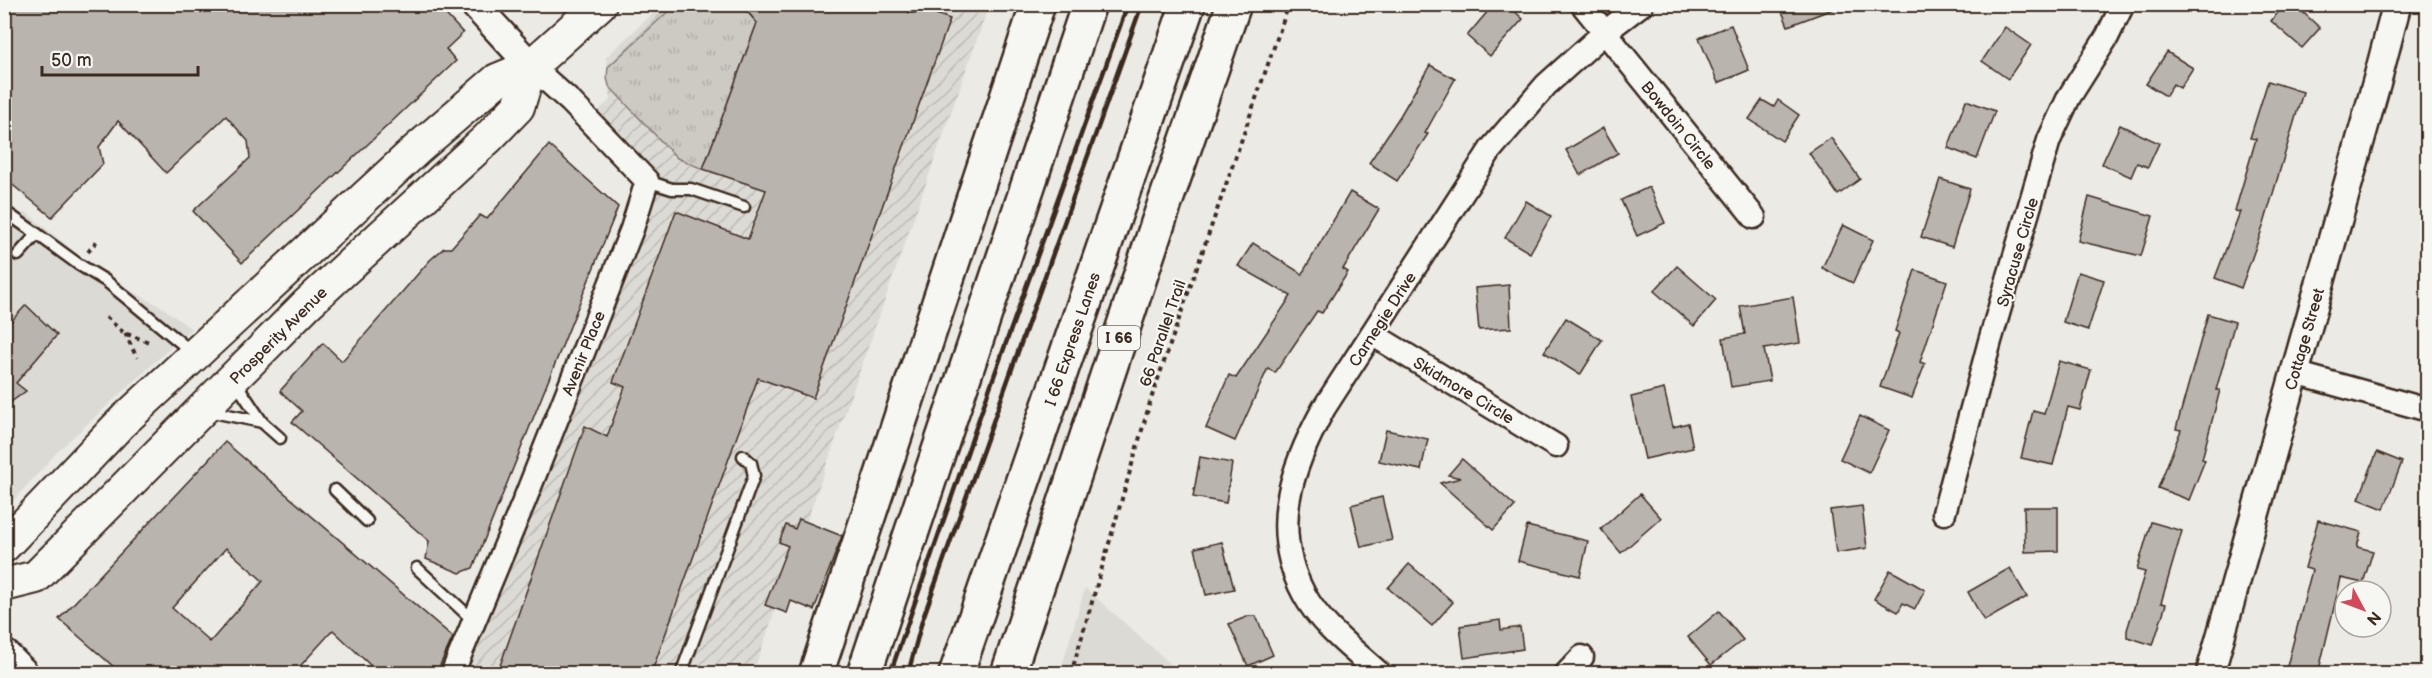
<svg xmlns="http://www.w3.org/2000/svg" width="2432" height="678" font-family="'Balsamiq Sans',sans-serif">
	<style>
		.built { fill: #dcdad4 }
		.industrial { fill: url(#industrial-furrows) }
		.park { fill: url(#park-tufts); stroke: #847a71; stroke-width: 1.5 }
		.building { fill: #bab4ae; stroke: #3b2a1e; stroke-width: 1.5; fill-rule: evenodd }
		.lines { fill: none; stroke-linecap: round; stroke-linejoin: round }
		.service-casing { stroke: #3b2a1e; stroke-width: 15 }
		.minor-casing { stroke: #3b2a1e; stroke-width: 27 }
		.tertiary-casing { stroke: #3b2a1e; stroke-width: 32 }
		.secondary-casing { stroke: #3b2a1e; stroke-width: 36 }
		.primary-casing { stroke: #3b2a1e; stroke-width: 38 }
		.motorway-casing { stroke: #3b2a1e; stroke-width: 38 }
		.path { stroke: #3b2a1e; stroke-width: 4; stroke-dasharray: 4.5 4.5; stroke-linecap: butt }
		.service { stroke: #f6f6f2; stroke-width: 10 }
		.minor { stroke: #f6f6f2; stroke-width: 22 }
		.tertiary { stroke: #f6f6f2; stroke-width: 27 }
		.secondary { stroke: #f6f6f2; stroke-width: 32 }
		.primary { stroke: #f6f6f2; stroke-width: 33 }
		.motorway { stroke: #f6f6f2; stroke-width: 33 }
		.rail { stroke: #3b2a1e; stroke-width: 4.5 }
		.labels { text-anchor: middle; stroke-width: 4.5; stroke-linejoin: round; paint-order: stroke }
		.shield { fill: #f6f6f2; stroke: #73675e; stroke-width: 1.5 }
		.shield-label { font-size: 15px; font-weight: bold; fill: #3b2a1e }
		.street-label { font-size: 16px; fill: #3b2a1e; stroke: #f6f6f2 }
	</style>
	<defs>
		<pattern id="industrial-furrows" width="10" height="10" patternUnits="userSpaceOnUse" patternTransform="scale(1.5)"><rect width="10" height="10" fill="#dcdad4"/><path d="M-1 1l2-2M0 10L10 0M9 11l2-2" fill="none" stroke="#bebbb6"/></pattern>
		<pattern id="park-tufts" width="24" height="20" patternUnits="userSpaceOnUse" patternTransform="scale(1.5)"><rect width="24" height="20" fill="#cdcac4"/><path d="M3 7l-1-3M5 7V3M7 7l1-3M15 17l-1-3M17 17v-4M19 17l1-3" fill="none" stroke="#b1aea8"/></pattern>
	</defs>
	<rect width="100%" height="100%" fill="#ebeae5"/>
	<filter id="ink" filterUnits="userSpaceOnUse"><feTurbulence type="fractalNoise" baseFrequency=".0167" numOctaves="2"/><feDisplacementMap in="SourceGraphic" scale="12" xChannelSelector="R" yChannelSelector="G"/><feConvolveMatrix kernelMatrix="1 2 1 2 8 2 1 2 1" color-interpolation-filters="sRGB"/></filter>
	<g filter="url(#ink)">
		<g class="built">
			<polygon points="26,212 106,278 162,307 191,329 58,451 5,510 5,233"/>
			<polygon points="1085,588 1181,673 1060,673"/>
		</g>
		<polygon class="industrial" points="662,5 989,5 753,673 441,674 595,312 632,193 628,178 584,124 611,99 606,57"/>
		<polygon class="park" points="675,5 741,5 757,23 703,169 677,158 609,86 607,78 608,67"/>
		<g class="building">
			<polygon points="4,4 436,4 463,33 446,49 456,61 242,263 193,211 250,158 248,141 226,116 166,173 118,121 99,147 103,164 52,217 4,178"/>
			<polygon points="741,4 904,4 909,13 915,13 919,8 950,19 813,398 758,378 651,674 497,674 585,426 607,437 625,387 613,382 676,211 748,239 766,190 703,169 757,23"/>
			<polygon points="1494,4 1507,4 1523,19 1490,56 1467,36"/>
			<polygon points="1779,4 1840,4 1841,6 1788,26"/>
			<polygon points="2285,4 2294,4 2320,28 2302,48 2271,21"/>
			<polygon points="1731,25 1749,70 1718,83 1699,38"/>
			<polygon points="2005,27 2031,45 2008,79 1982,61"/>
			<polygon points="2167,52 2193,68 2180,88 2173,84 2166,96 2146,84"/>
			<polygon points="1430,65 1455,79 1425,133 1428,134 1397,181 1369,163 1400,116"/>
			<polygon points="2268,81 2303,92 2264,224 2241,288 2215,278 2240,212 2235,211 2256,139 2250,138"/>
			<polygon points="1762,100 1774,107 1778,100 1799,115 1782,141 1749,119"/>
			<polygon points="1966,100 1995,111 1977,159 1948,148"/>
			<polygon points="2120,125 2159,143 2148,167 2137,163 2131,177 2102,164"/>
			<polygon points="1603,128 1618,153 1580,175 1566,150"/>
			<polygon points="1831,138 1860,179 1838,195 1809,153"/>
			<polygon points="549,145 618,207 473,568 460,573 426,559 429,541 292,422 302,411 280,391 323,343 342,361 430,260 444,248 451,248 480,215 487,219"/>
			<polygon points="1940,179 1970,189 1952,247 1921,237"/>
			<polygon points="1649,187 1665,223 1637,236 1621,200"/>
			<polygon points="1350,192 1379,209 1343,269 1348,272 1322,313 1317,311 1275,373 1268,368 1235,441 1206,428 1229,375 1236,378 1291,296 1238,266 1253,243 1302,274"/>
			<polygon points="2089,197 2153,216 2141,256 2078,241"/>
			<polygon points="1526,201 1551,216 1530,253 1505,238"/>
			<polygon points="1843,225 1873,240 1853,283 1822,268"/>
			<polygon points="1677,266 1716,300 1694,326 1654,291"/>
			<polygon points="1915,270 1947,281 1920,362 1925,364 1912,398 1880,387 1899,333 1895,331"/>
			<polygon points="2078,272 2104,280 2088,330 2063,322"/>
			<polygon points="1509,285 1511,328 1479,330 1475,288"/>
			<polygon points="1793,297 1800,343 1764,349 1770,381 1731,387 1723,338 1745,334 1740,306"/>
			<polygon points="26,305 57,335 16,383 26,391 4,407 4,329"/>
			<polygon points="2208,314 2235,322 2216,390 2220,390 2202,459 2205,460 2189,500 2158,488 2181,430 2176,429"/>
			<polygon points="1566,318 1602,340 1580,375 1544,352"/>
			<polygon points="2059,361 2091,370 2080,410 2068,407 2053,465 2021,458 2033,411 2044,414"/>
			<polygon points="1664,389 1673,427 1688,423 1693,448 1645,459 1631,397"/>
			<polygon points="1860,416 1889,430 1869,473 1840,459"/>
			<polygon points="1386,430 1428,439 1421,470 1379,461"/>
			<path d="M 225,442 L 453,637 L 436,674 L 369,674 L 370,665 L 333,630 L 293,674 L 122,674 L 59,619 ZM 226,548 L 263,581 L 210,642 L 172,608 Z"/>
			<polygon points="2377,452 2402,462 2384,509 2359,499"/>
			<polygon points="1200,457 1232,463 1226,503 1193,497"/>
			<polygon points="1462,459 1515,506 1493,530 1440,483 1461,478 1448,475"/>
			<polygon points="1640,494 1661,518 1621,553 1601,529"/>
			<polygon points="1382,497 1392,540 1361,547 1351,505"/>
			<polygon points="1862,506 1867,548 1836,553 1830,510"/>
			<polygon points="2024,507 2058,507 2058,551 2025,552"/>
			<polygon points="799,519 842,536 814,610 791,601 787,613 765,605 788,546 779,542 786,525 795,529"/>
			<polygon points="2318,520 2361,532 2357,547 2373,551 2363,583 2341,578 2318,674 2285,674 2312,570 2305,568"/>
			<polygon points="2151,522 2182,531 2161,603 2166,604 2153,645 2127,637 2127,630 2145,572 2137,570"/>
			<polygon points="1527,526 1588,541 1580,576 1518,561"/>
			<polygon points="1222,542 1234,589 1206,595 1195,548"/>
			<polygon points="1409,564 1453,602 1432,626 1388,588"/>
			<polygon points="2010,568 2027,597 1984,621 1968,592"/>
			<polygon points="1890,570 1925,590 1915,609 1903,603 1898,612 1874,599"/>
			<polygon points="1719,611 1743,640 1711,665 1688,637"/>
			<polygon points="1249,616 1256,616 1273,655 1248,666 1229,624"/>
			<polygon points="1500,620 1501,630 1520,627 1523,649 1464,658 1460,626"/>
		</g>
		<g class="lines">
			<defs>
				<g id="service">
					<polyline points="912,6 912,4"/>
					<polyline points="647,181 672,189 691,189 744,207"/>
					<polyline points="4,211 37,234"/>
					<polyline points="18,255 37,234 78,264 106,281 193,353"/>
					<polyline points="234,380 262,422 280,438"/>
					<polyline points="208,411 262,422"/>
					<polyline points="335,490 367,521"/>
					<polyline points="417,568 474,621"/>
					<polyline points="681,674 754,476 751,463 743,456"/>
				</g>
				<g id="minor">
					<polyline points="1582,4 1754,217"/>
					<polyline points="1372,334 1556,446"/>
					<polyline points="2295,373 2428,410"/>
					<polyline points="1944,513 1990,341 2049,140 2069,97 2107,37 2123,4"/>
					<polyline points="452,674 525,499 632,229 647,181 571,102 531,66"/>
					<path d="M 1380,674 C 1354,650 1321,626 1304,594 C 1269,529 1291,468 1324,408 L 1491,149 L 1546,85 L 1605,32 L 1642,4"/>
					<polyline points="1566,674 1582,657"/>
				</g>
				<g id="tertiary">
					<polyline points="474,4 531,66"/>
					<polyline points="2210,674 2377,81 2397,4"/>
				</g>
				<g id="secondary">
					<polyline points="4,546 121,423 416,150 497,80 531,66 600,4"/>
					<polyline points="4,585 36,577 306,305 488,138 518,107 531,66"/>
				</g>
				<polyline id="primary" points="4,657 21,674"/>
				<g id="motorway">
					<polyline points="816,674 1038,4"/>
					<polyline points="864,674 1089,4"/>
					<polyline points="956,674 1188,4"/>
					<polyline points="1008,674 1156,229 1234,4"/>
				</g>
			</defs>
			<use href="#service" class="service-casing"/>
			<use href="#minor" class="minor-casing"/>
			<use href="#tertiary" class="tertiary-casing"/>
			<use href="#secondary" class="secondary-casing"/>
			<use href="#primary" class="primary-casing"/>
			<use href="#motorway" class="motorway-casing"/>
			<g class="path">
				<polyline points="88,252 97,241"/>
				<polyline points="106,317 124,333 152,343"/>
				<polyline points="125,333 137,358"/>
				<polyline points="1071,674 1151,399 1289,4"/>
			</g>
			<use href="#service" class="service"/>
			<use href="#minor" class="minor"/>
			<use href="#tertiary" class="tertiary"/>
			<use href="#secondary" class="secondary"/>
			<use href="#primary" class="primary"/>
			<use href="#motorway" class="motorway"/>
			<g class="rail">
				<polyline points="890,674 989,390 1128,4"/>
				<polyline points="908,674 922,621 1142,4"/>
			</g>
		</g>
	</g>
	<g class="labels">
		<rect class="shield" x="1098" y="326" width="42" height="24" rx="4.5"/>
		<g class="shield-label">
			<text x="1119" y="343">I 66</text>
		</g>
		<g class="street-label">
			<text transform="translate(1679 125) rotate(51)" y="6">Bowdoin Circle</text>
			<text transform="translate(2017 252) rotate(-74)" y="6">Syracuse Circle</text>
			<text transform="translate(1382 319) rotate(-57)" y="6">Carnegie Drive</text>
			<text transform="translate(1162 333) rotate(-71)" y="6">66 Parallel Trail</text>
			<text transform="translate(278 335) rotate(-45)" y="6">Prosperity Avenue</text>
			<text transform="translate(1072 339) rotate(-71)" y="6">I 66 Express Lanes</text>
			<text transform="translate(2304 339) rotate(-74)" y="6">Cottage Street</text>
			<text transform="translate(583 353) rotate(-68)" y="6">Avenir Place</text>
			<text transform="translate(1464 390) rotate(31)" y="6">Skidmore Circle</text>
		</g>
	</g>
	<rect width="2432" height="678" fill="none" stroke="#f6f6f2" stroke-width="24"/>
	<rect x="12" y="12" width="2408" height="654" fill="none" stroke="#3b2a1e" stroke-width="2" filter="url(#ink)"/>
	<g transform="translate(2363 609) rotate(131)"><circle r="28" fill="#f6f6f2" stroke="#aba49d" stroke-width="1.5"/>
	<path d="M0-4.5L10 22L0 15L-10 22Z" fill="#d1495b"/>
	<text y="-9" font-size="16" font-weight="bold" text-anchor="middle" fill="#3b2a1e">N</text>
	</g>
	<path d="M42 66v9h156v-9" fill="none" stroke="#3b2a1e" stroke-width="3"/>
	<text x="51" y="66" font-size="18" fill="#3b2a1e" stroke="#f6f6f2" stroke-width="4.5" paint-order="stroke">50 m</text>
</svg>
